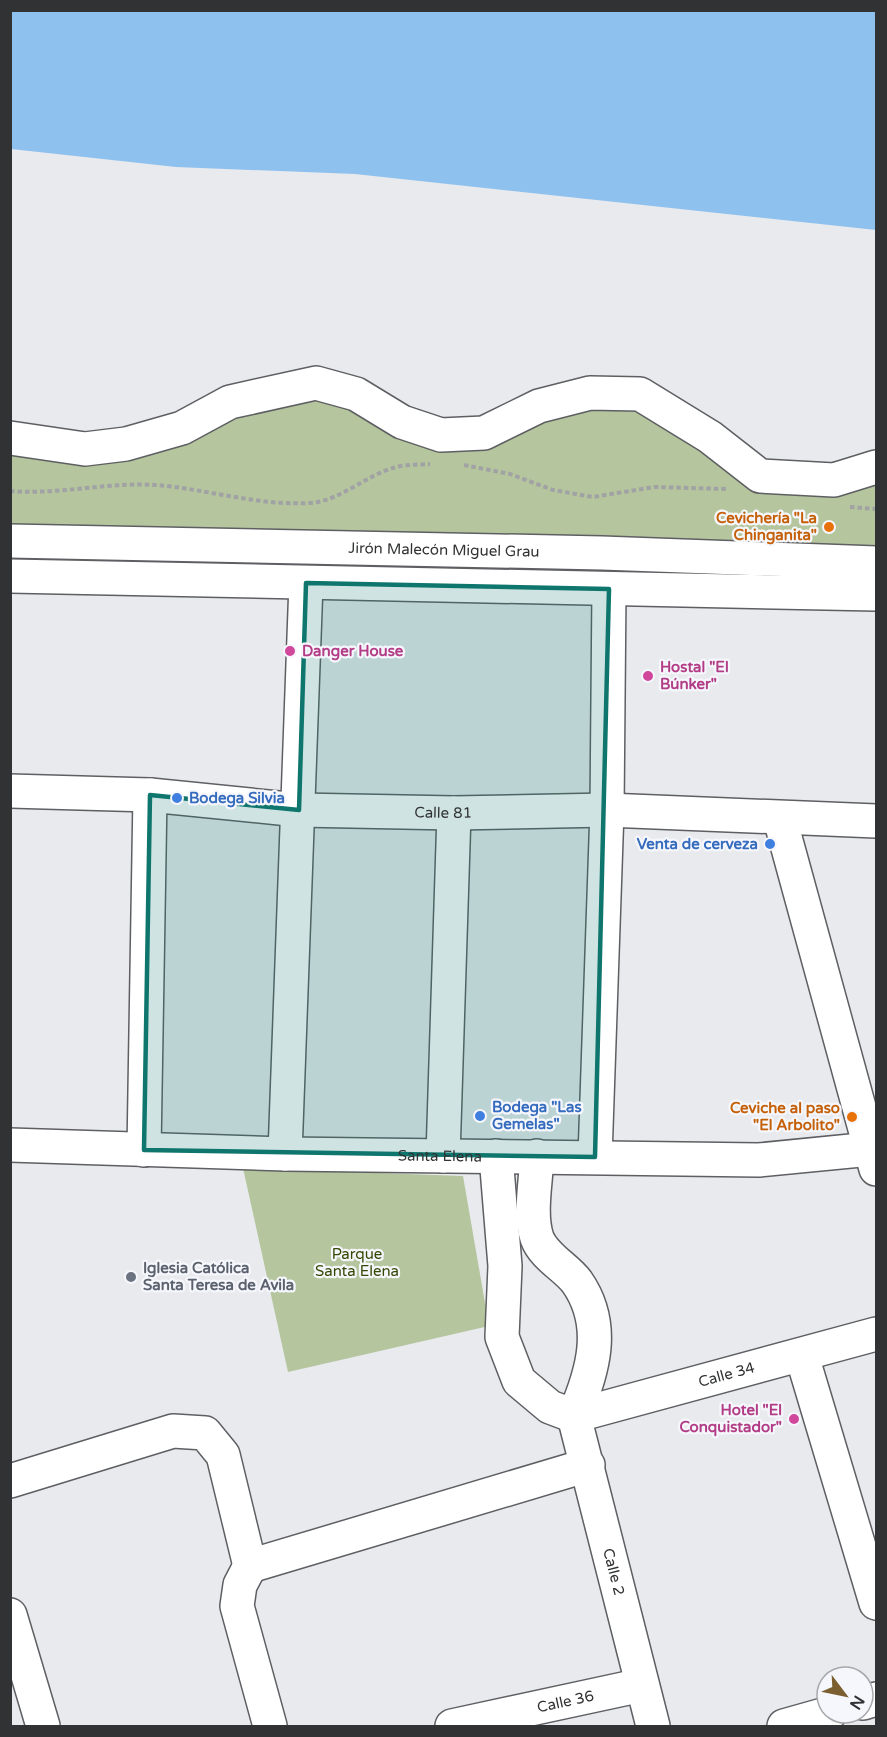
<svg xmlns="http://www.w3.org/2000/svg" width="887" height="1737" font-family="'Varela Round',sans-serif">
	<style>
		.green { fill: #b5c59e }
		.water { fill: #8fc1ef }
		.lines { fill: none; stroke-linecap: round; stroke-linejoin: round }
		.minor-casing { stroke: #5e5f63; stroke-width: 36 }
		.major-casing { stroke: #5e5f63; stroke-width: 36 }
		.path { stroke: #a0a2a4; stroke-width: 4; stroke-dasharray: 4.5 3; stroke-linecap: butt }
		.minor { stroke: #fff; stroke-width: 33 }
		.major { stroke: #fff; stroke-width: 33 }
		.marked { fill: #0f766e; fill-opacity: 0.2; stroke: #0f766e; stroke-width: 4.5; stroke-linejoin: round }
		.food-dot { fill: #e8710a; stroke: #f5f7fc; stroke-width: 2 }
		.hotel-dot { fill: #d1479c; stroke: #f5f7fc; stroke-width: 2 }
		.shop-dot { fill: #3f7fe0; stroke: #f5f7fc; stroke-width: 2 }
		.worship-dot { fill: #6b7280; stroke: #f5f7fc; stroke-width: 2 }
		.labels { text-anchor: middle; stroke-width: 4.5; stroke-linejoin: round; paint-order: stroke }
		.food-label { font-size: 15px; font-weight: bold; fill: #c56008; stroke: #f5f7fc; text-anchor: end }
		.street-label { font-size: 15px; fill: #313233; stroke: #f5f7fc }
		.hotel-label { font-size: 15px; font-weight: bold; fill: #b23c85; stroke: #f5f7fc; text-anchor: start }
		.shop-label { font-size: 15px; font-weight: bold; fill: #366cbe; stroke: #f5f7fc; text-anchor: start }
		.park-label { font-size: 15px; fill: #354804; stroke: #f5f7fc }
		.worship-label { font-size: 15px; font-weight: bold; fill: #5b616d; stroke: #f5f7fc; text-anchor: start }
	</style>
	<rect width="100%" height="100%" fill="#e8eaee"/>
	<g class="green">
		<polygon points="326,396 412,433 572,405 653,407 771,469 876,465 876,564 11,542 10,446 32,452 269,402"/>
		<polygon points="243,1168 463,1176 489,1326 288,1372"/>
	</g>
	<polygon class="water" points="11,10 876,11 876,230 355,174 176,167 11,149"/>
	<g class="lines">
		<defs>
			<g id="minor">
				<polyline points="10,438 85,449 126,444 182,428 230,402 316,383 356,394 402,422 441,435 484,433 539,406 590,393 640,394 710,437 760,476 834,480 876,467"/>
				<path id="s1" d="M 10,791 L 150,795 L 299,810 L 454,813 L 607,810 L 876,821"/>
				<polyline points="780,819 876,1169"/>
				<path id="s2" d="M 10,1145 L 285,1154 L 759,1160 L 871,1149"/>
				<polyline points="144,1150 150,795"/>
				<polyline points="285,1154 306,583"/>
				<polyline points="443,1156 454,813"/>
				<polyline points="496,1156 505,1266 502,1337 519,1381 550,1407 574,1416"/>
				<path id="s3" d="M 537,1156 C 536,1182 529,1214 537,1238 C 544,1257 566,1267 577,1282 C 607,1325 593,1372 574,1416 L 653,1726"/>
				<polyline points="595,1157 607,810 609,589"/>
				<polyline points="802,1356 876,1603"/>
				<path id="s4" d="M 574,1416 L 876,1334"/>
				<polyline points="10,1481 173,1431 205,1433 223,1455 250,1566 588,1465"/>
				<polyline points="250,1566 240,1585 237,1606 270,1726"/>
				<polyline points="10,1615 43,1726"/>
				<polyline points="863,1703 876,1699"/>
				<path id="s5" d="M 452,1726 L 642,1685"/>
				<polyline points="784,1726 830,1713"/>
			</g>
			<g id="major">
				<path id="s6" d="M 10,541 L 602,553 L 876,563"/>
				<polyline points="10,576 876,594"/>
			</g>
		</defs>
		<use href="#minor" class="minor-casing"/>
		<use href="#major" class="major-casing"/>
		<g class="path">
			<polyline points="464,465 510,474 553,490 593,497 654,487 727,489"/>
			<path d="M 10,491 C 59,495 107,482 156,485 C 207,489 258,506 310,503 C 340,501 365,476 393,468 C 404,464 418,465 430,464"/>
			<polyline points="850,507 876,509"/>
		</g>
		<use href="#minor" class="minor"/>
		<use href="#major" class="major"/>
	</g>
	<path class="marked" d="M 306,583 L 609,589 L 595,1157 L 144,1150 L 150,795 L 299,810 Z"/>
	<g class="food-dot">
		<circle cx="829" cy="527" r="6"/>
		<circle cx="852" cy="1117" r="6"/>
	</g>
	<g class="hotel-dot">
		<circle cx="290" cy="651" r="6"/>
		<circle cx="648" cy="676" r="6"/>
		<circle cx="794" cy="1419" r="6"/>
	</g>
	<g class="shop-dot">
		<circle cx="177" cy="798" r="6"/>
		<circle cx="770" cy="844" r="6"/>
		<circle cx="480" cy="1116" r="6"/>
	</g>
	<circle class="worship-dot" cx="131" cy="1277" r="6"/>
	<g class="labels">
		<g class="food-label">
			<text x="817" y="523">Cevichería "La<tspan x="817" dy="17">Chinganita"</tspan></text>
			<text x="840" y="1113">Ceviche al paso<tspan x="840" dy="17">"El Arbolito"</tspan></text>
		</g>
		<g class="street-label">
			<text dy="5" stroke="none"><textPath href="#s6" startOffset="434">Jirón Malecón Miguel Grau</textPath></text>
			<text dy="5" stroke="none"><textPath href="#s1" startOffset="434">Calle 81</textPath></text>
			<text dy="5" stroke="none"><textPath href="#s2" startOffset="430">Santa Elena</textPath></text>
			<text dy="5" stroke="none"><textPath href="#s4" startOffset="158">Calle 34</textPath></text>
			<text dy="5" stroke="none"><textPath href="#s3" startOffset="444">Calle 2</textPath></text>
			<text dy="5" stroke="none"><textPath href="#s5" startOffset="116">Calle 36</textPath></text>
		</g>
		<g class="hotel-label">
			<text x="302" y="656">Danger House</text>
			<text x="660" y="672">Hostal "El<tspan x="660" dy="17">Búnker"</tspan></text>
			<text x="782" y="1415" text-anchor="end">Hotel "El<tspan x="782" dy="17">Conquistador"</tspan></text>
		</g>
		<g class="shop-label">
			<text x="189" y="803">Bodega Silvia</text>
			<text x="758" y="849" text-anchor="end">Venta de cerveza</text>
			<text x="492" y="1112">Bodega "Las<tspan x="492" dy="17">Gemelas"</tspan></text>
		</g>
		<g class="park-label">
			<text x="357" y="1259">Parque<tspan x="357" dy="17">Santa Elena</tspan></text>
		</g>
		<g class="worship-label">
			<text x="143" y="1273">Iglesia Católica<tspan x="143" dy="17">Santa Teresa de Avila</tspan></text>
		</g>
	</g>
	<rect width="887" height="1737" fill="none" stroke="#313233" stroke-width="24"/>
	<g transform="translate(845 1695) rotate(122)"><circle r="28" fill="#f5f7fc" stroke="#a7a8ac" stroke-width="1.5"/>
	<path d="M0-4.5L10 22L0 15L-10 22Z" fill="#7b5f31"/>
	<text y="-9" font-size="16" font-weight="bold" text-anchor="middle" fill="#313233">N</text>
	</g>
</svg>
